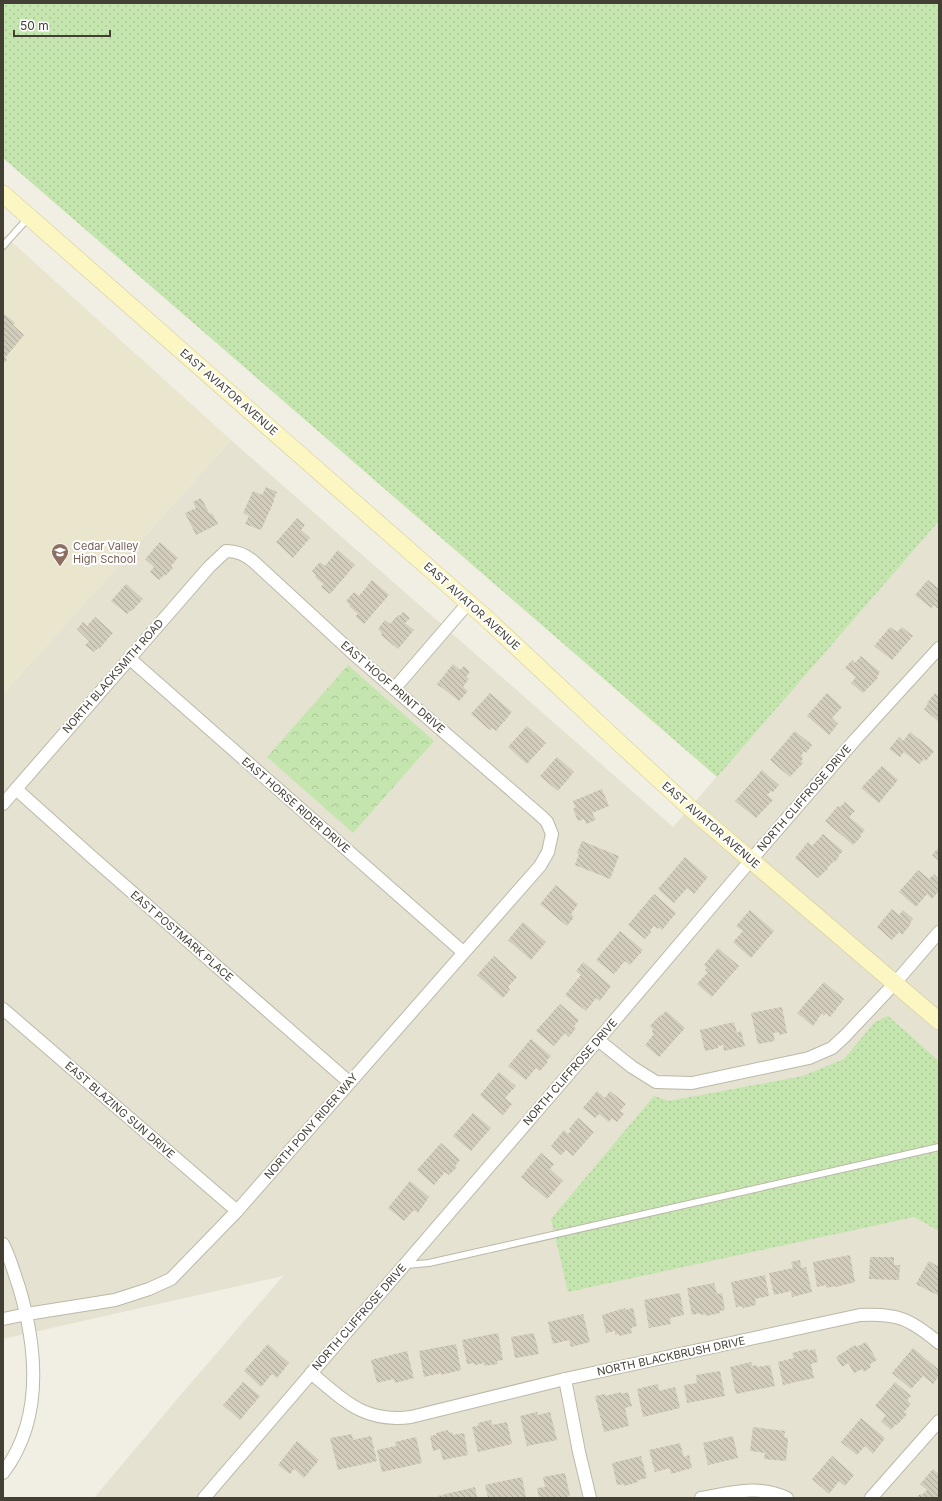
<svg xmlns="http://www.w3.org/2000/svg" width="942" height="1501" font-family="Inter,sans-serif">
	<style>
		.residential { fill: #e5e2d2 }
		.education { fill: #eae6ce }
		.grass { fill: url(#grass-dots) }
		.park { fill: url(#park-crowns) }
		.building { fill: url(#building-back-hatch) }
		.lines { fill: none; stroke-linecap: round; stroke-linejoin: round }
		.lane-casing { stroke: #bcb8a7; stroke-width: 8 }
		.street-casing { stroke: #bcb8a7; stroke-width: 14 }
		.secondary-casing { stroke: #d0c895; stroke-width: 18 }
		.lane { stroke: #fff; stroke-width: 6 }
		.street { stroke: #fff; stroke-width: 12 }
		.secondary { stroke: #fcf6c3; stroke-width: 17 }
		.labels { text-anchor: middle; stroke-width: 4; stroke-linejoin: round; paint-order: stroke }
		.street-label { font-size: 11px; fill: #433f34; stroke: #fff }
		.education-label { font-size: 11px; fill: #785e54; stroke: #fff; text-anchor: start }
	</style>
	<defs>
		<pattern id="grass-dots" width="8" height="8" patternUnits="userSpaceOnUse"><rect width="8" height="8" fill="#c4e5ae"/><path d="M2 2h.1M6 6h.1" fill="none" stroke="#aac696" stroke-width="1.8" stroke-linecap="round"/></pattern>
		<pattern id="park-crowns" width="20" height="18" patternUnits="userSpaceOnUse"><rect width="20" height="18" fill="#c4e5ae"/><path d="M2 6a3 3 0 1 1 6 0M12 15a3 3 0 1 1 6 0" fill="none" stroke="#aac696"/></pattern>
		<pattern id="building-back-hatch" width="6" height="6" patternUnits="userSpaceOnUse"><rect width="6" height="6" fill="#d2ccba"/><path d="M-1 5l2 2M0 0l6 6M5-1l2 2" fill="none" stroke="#aca798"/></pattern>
	</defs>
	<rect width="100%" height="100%" fill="#f1efe4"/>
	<polygon class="residential" points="231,440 673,827 939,521 939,1498 94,1498 178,1398 283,1276 3,1339 3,694"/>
	<polygon class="education" points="3,234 231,440 3,694"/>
	<g class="grass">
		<polygon points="3,3 939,3 939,521 717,777 3,158"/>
		<polygon points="888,1016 939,1061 939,1231 914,1217 568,1292 551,1219 654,1096 669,1101 803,1076 844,1059 875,1022"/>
	</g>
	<polygon class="park" points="348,665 434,741 353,833 267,757"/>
	<g class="building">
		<polygon points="3,313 15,323 13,325 24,335 5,358 7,360 3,364"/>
		<polygon points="266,487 277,492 273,500 274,501 261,530 245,524 249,516 243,513 253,491 262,495"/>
		<polygon points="201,498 210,514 212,513 218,524 196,535 185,513 196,508 193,502"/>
		<polygon points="297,518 305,525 301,530 310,538 293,558 276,542"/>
		<polygon points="160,542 178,558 171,566 173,568 165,576 164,575 159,580 150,572 154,567 145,559"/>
		<polygon points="338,550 355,565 330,594 321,587 323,584 315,577 316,575 312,571 320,562 325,566"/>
		<polygon points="372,580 389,595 364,624 355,616 358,614 349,606 350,605 346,601 354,592 359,596"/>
		<polygon points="928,580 938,588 939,587 938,609 934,605 931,608 915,595"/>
		<polygon points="126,584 143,599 132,611 131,610 127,614 111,601"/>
		<polygon points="403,612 410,618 405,623 414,630 398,649 381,635 382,633 378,629 385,620 390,624 398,615 399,616"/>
		<polygon points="95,617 113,633 99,649 98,648 94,652 85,645 89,641 77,629 83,622 87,626"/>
		<polygon points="890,627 897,632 902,627 913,636 892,660 874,646"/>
		<polygon points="861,656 880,672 877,677 878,678 863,693 851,683 856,677 845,668 852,660 855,663"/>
		<polygon points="453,664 460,670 464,666 470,672 466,677 469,679 463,687 468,691 459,701 437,684"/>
		<polygon points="490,693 512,712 496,731 492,728 490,730 471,714"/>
		<polygon points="827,693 842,707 832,718 838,724 829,735 807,716"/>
		<polygon points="935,693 939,696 939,722 924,709 928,704 927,703"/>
		<polygon points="527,726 546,743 527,764 508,747"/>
		<polygon points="795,731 812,745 806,753 804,751 801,756 803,758 801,761 803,763 790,777 770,760"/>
		<polygon points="910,732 934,751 926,761 924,759 919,764 904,752 900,757 889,749 899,737 903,741"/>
		<polygon points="557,757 574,772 558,791 540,776"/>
		<polygon points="882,766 898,780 879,803 861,788"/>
		<polygon points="762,770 779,785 773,792 771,791 767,795 773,800 756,818 735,801"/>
		<polygon points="602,789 609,806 592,813 596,820 586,824 584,819 578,821 573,809 576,807 573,801"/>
		<polygon points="845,802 855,811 849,817 865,830 860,835 861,837 853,845 825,821 838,806 840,807"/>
		<polygon points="823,834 843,851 838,856 839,857 835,862 834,861 827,868 828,869 818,878 795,858 808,842 812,846"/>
		<polygon points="582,841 619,856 610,879 575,865 579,854 577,853"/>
		<polygon points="939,847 939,861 932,855"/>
		<polygon points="685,857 708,877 694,894 687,888 674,903 658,889"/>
		<polygon points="918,870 929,879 934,874 939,879 939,891 932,899 927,894 916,907 899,892"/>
		<polygon points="556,885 578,904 571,914 574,917 567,926 540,904"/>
		<polygon points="654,894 676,913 662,930 659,927 658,929 654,926 650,931 651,932 645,939 628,925"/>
		<polygon points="892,909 899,915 903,910 913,919 910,923 911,924 902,935 899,932 892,940 877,927"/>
		<polygon points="750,910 774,931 751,958 733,942 743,931 736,926"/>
		<polygon points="523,922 546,942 531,960 508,940"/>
		<polygon points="620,931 643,950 630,965 625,961 614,974 596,960"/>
		<polygon points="718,948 739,966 712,997 697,984 708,972 705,970 707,968 704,965"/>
		<polygon points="494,956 517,977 508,987 510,990 503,998 477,975"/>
		<polygon points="583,962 611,986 600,1001 596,998 586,1011 565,995 581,975 576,971"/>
		<polygon points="824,982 844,999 830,1017 826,1013 824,1016 822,1013 813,1026 797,1013"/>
		<polygon points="560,1004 579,1020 574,1026 576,1028 569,1037 565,1033 554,1046 536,1031"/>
		<polygon points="782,1007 787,1033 779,1035 779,1032 773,1033 775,1041 758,1044 751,1013"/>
		<polygon points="666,1011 685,1028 659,1057 645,1045 654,1034 652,1032 653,1029 650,1026 660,1015 661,1016"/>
		<polygon points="734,1022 737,1033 741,1031 745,1046 724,1051 723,1045 718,1046 718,1048 705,1051 700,1030"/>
		<polygon points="531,1039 551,1056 546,1061 548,1062 540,1071 536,1068 526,1080 508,1066"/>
		<polygon points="499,1072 516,1086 505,1098 512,1104 503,1115 480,1095"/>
		<polygon points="597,1091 605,1098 610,1091 626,1104 620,1111 624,1114 617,1122 612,1118 609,1122 599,1114 595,1118 583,1108"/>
		<polygon points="473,1113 491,1128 471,1151 453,1136"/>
		<polygon points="578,1118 594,1132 573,1156 566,1150 561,1155 551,1146 564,1130 568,1134 571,1131 569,1129"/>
		<polygon points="441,1143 460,1160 455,1166 457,1167 449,1175 445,1172 434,1185 417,1170"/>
		<polygon points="541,1153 554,1164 550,1169 563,1181 547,1199 521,1177"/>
		<polygon points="410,1181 429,1197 418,1213 414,1210 404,1221 388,1208"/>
		<polygon points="850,1255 855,1282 836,1287 836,1286 826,1288 826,1285 817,1287 813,1262"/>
		<polygon points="870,1257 894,1257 894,1265 900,1265 899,1280 869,1279"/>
		<polygon points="800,1260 801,1268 806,1267 812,1292 792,1297 791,1291 774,1295 769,1273 793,1268 791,1262"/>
		<polygon points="929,1261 939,1267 939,1296 916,1284"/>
		<polygon points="765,1275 769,1296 755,1299 756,1305 743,1308 742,1306 736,1307 731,1282"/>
		<polygon points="714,1283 717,1294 722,1293 725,1310 720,1311 720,1313 706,1316 705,1314 701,1315 700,1313 692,1315 687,1288"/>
		<polygon points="680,1293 684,1315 670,1318 671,1324 649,1328 644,1300"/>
		<polygon points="625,1308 625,1310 633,1308 637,1326 631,1328 632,1333 619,1336 619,1334 615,1335 615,1331 606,1333 602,1315"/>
		<polygon points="583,1314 590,1342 571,1347 569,1340 553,1344 548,1322"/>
		<polygon points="498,1333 503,1360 497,1361 498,1364 484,1366 484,1363 475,1365 474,1363 467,1364 462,1340"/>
		<polygon points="534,1333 539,1354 515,1358 511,1337"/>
		<polygon points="866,1342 877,1360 870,1364 871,1367 864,1372 862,1369 854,1373 848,1363 842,1367 836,1357 855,1345 857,1347"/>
		<polygon points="268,1344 289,1363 277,1378 272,1374 261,1387 244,1371"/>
		<polygon points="456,1344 461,1370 441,1375 441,1373 424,1377 419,1351"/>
		<polygon points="913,1348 939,1370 939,1376 933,1384 923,1376 911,1389 892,1373"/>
		<polygon points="808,1349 808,1351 815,1349 818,1362 811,1364 814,1378 783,1385 778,1362 794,1358 792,1353"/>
		<polygon points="407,1351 414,1378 395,1383 394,1379 377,1383 371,1360"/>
		<polygon points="751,1362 752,1366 757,1365 757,1367 770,1365 775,1386 736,1394 730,1367"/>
		<polygon points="720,1371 725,1396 687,1403 684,1385 697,1383 696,1375"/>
		<polygon points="243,1382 260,1396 240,1420 223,1405"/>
		<polygon points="895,1382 911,1396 907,1400 911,1404 904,1412 907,1414 897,1425 896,1424 891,1430 881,1421 886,1415 875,1406"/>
		<polygon points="658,1384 659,1391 675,1387 680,1408 643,1417 637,1389"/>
		<polygon points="621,1392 622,1394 628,1392 632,1406 625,1408 629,1426 604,1432 595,1396 605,1394 605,1396"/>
		<polygon points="537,1412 538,1415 550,1412 557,1440 527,1446 520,1416"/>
		<polygon points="861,1418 885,1438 873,1454 865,1446 857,1455 841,1442"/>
		<polygon points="491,1420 492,1425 507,1422 512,1444 478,1452 472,1427 478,1426 478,1423"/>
		<polygon points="753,1427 785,1431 784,1437 788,1438 786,1461 764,1459 765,1453 750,1451"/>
		<polygon points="448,1430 449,1433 452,1432 453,1435 464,1433 468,1455 443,1460 440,1449 433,1451 430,1436 436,1435 436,1433"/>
		<polygon points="352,1434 353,1440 371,1436 377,1461 338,1470 330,1438"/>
		<polygon points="733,1436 738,1458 708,1465 703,1443"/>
		<polygon points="416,1437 422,1463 382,1472 377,1450 396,1446 395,1442"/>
		<polygon points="297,1441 319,1460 304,1478 294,1469 290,1474 278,1465"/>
		<polygon points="680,1443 684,1457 689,1455 692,1468 671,1474 670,1468 655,1472 649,1450"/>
		<polygon points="641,1456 647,1478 638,1480 638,1482 624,1486 624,1484 617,1485 612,1463"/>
		<polygon points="832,1456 854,1475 845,1486 839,1481 829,1494 812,1479"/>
		<polygon points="933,1469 939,1474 939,1498 916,1498 920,1494 922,1495 927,1490 920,1484"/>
		<polygon points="565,1473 570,1496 564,1498 539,1498 537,1488 545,1487 543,1477"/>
		<polygon points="522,1477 526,1498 488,1498 485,1485"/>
		<polygon points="475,1487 477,1498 438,1498 438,1496"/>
	</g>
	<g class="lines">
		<defs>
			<g id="lane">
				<polyline points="3,246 28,218"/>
				<polyline points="406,1265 429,1263 939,1147"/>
			</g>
			<g id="street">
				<polyline points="129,658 463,952"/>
				<polyline points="394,689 469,602"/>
				<polyline points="16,789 93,858 349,1082"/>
				<path d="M 3,804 L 209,567 L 226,551 C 237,551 245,554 254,562 L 356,656 L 541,816 L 547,822 L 552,834 L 548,852 L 540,866 L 237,1211 L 171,1279 L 149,1289 L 115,1300 L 27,1314 L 3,1319"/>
				<polyline points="3,1009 237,1211"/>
				<polyline points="598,1040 632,1067 656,1082 692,1083 809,1058 832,1048 846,1035 895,983 939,932"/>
				<path d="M 3,1244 C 10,1257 14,1273 19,1287 C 37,1348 44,1419 3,1473"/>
				<path d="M 311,1373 C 345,1401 364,1423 411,1417 L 565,1379 L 860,1315 C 898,1313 910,1319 939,1343"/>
				<polyline points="565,1379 579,1452 590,1498"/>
				<polyline points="204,1498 598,1040 751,860 854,741 939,648"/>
				<path d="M 701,1498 C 730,1493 759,1484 787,1498"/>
				<polyline points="871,1498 939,1421"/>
			</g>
			<polyline id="secondary" points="3,194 487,619 615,739 690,808 939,1021"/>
		</defs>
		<use href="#lane" class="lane-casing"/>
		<use href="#street" class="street-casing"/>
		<use href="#secondary" class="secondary-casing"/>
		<use href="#lane" class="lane"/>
		<use href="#street" class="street"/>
		<use href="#secondary" class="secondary"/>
	</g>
	<defs>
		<symbol id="school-pin" viewBox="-11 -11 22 30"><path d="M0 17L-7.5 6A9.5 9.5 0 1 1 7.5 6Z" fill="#8d6e63" stroke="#fff"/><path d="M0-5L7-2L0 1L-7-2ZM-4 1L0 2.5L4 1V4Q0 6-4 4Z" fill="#fff"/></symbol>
	</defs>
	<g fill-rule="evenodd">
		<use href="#school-pin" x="50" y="542" width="20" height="27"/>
	</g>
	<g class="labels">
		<g class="street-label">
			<text transform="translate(229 392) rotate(41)" y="4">EAST AVIATOR AVENUE</text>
			<text transform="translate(472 606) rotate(42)" y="4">EAST AVIATOR AVENUE</text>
			<text transform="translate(113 676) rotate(-49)" y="4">NORTH BLACKSMITH ROAD</text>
			<text transform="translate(393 687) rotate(41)" y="4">EAST HOOF PRINT DRIVE</text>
			<text transform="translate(804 798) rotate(-49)" y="4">NORTH CLIFFROSE DRIVE</text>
			<text transform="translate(296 805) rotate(41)" y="4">EAST HORSE RIDER DRIVE</text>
			<text transform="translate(711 825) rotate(41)" y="4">EAST AVIATOR AVENUE</text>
			<text transform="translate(182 936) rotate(41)" y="4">EAST POSTMARK PLACE</text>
			<text transform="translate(570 1072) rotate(-49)" y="4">NORTH CLIFFROSE DRIVE</text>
			<text transform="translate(120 1110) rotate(41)" y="4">EAST BLAZING SUN DRIVE</text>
			<text transform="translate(311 1126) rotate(-49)" y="4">NORTH PONY RIDER WAY</text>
			<text transform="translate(359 1317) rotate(-49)" y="4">NORTH CLIFFROSE DRIVE</text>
			<text transform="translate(671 1356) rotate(-12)" y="4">NORTH BLACKBRUSH DRIVE</text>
		</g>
		<g class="education-label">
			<text x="73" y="550">Cedar Valley<tspan x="73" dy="13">High School</tspan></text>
		</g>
	</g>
	<rect width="942" height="1501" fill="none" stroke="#433f34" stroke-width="8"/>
	<path d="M14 30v6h96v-6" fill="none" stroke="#433f34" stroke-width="2"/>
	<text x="20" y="30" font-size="12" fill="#433f34" stroke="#ffffff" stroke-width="3" paint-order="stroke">50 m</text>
</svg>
